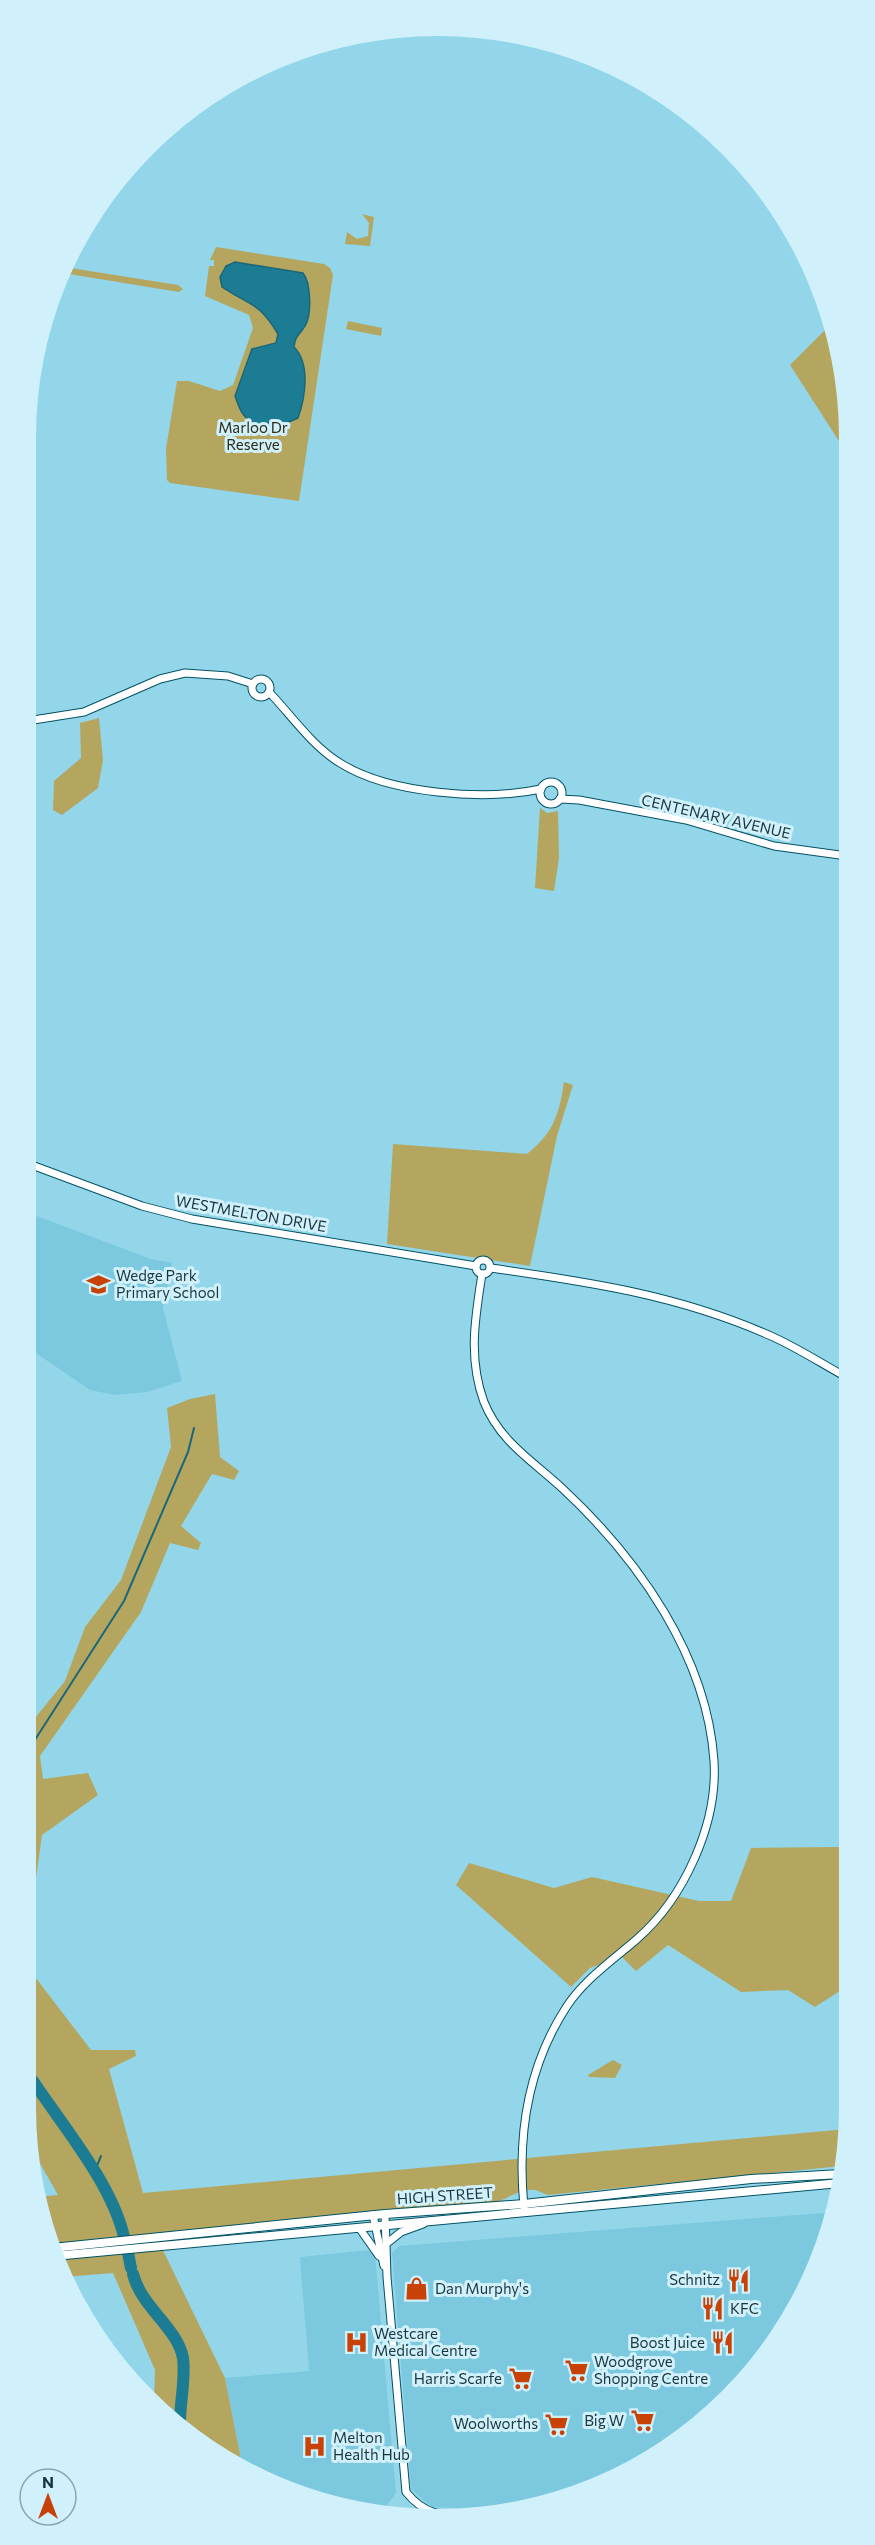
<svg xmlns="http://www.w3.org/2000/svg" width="875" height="2545" font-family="Commissioner,sans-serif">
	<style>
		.built { fill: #7cc9df }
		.green { fill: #b4a65f }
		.water { fill: #1b7c94; stroke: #1b677a; stroke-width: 1.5 }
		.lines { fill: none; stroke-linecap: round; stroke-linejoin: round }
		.stream { stroke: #1b677a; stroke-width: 2 }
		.river { stroke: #1b7c94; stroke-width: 12 }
		.tertiary-casing { stroke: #005264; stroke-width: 9 }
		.secondary-casing { stroke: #005264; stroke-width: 10 }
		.tertiary { stroke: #fff; stroke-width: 7 }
		.secondary { stroke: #fff; stroke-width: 8 }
		.labels { text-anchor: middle; stroke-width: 6; stroke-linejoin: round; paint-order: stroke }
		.park-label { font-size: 15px; fill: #2f2b15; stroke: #d0f1fb }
		.street-label { font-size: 15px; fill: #1a363d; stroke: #d0f1fb }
		.poi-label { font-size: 15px; fill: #1a363d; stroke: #d0f1fb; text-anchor: start }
	</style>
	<rect width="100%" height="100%" fill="#93d6ea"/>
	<g class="built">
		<polygon points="29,1213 151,1259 172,1263 163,1308 182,1381 147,1392 114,1395 90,1390 30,1349"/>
		<polygon points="836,2212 780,2337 729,2399 667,2450 544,2506 514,2510 431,2507 411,2489 392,2253 399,2246"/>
		<polygon points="370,2250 375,2255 396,2493 380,2515 255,2477 243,2470 225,2378 309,2371 300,2257"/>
	</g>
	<g class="green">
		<polygon points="362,214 374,217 370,246 345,244 347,232 357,239 368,236 369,223"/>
		<polygon points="216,247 324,264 330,268 333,275 299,501 170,483 167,480 166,449 177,381 189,381 220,391 233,385 253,328 249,315 205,296 209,266 214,266 214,260 210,260"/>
		<polygon points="64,267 178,285 183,289 179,292 69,274 62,272"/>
		<polygon points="348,321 382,328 381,336 346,329"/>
		<polygon points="829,326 846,383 846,452 790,365"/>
		<polygon points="99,718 103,760 98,788 62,815 53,810 54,781 81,758 80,723"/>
		<polygon points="540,808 547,813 558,811 559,858 554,891 535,888"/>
		<path d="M 564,1082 L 573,1085 L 557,1136 L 530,1266 L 387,1244 L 393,1144 L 527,1154 C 553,1133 559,1116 564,1082 Z"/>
		<polygon points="215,1394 220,1457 239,1471 234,1480 212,1474 181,1526 201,1543 198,1550 170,1543 141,1612 40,1756 43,1779 88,1773 98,1795 42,1835 32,1907 31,1723 65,1681 85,1627 121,1580 171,1447 167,1408 190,1399"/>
		<polygon points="837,1847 849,1848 849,1985 815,2007 788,1990 741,1992 668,1945 636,1971 622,1957 590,1968 571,1987 456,1885 469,1863 554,1888 592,1877 699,1901 731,1901 751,1848"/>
		<path d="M 32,1973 L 91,2050 L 135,2050 L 136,2056 L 109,2069 L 143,2193 L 847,2129 L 842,2166 L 548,2195 C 544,2194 539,2191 535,2190 C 521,2188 507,2199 494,2203 L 156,2236 L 225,2378 L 243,2470 L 187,2435 L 154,2404 L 155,2370 L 113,2273 L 64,2277 L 57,2265 L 36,2197 L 58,2195 L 33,2151 Z"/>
		<polygon points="613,2060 622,2065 615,2078 589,2077 588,2075"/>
	</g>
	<path class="water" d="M 235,262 L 303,273 C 311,283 312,315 305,326 C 300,335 295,335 294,347 C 311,364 305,398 298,418 C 282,426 255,431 243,414 C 239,409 237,401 235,396 L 252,349 L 276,343 L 278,334 C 258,301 250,306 222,287 L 220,277 L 226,266 Z"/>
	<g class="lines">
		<g class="stream">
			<polyline points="31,1746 124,1601 188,1452 194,1428"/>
			<polyline points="94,2173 101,2156"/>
		</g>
		<g class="river">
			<path d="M 33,2081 C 63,2126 112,2184 124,2237"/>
			<polyline points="128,2253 131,2268"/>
			<path d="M 133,2274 C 141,2307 177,2327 183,2358 C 186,2380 179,2406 180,2428"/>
		</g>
		<defs>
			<g id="tertiary">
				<circle cx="261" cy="688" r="9"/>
				<path d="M 269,692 C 292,716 312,746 340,763 C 389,794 485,801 541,789"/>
				<polyline points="27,721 84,712 160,679 185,673 228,676 253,684"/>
				<circle cx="551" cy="793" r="11"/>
				<polyline points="560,799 579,800 686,820 774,846 847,856"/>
				<polyline points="29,1164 142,1206 192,1219 476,1266"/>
				<circle cx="483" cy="1267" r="7"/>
				<path d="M 491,1268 C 589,1282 679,1295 771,1336 C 798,1348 822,1364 848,1378"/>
				<path d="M 482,1274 C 475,1318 468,1359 484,1402 C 500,1442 533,1461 563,1489 C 638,1559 707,1656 714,1761 C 718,1824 684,1898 637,1939 C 613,1960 585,1979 567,2006 C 527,2067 517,2135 524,2207"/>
				<path d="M 385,2214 L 387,2277 L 406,2492 C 428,2519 447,2515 479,2516"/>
				<polyline points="373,2215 384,2266"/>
				<polyline points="360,2229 379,2256"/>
				<polyline points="386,2244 401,2232 423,2224"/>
			</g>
			<g id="secondary">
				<polyline points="52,2248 385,2214 524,2204 751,2179 841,2174"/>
				<polyline points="54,2256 840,2183"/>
			</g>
		</defs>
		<use href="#tertiary" class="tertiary-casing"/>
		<use href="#secondary" class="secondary-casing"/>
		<use href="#tertiary" class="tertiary"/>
		<use href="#secondary" class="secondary"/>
	</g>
	<defs>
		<symbol id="school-bare" viewBox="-9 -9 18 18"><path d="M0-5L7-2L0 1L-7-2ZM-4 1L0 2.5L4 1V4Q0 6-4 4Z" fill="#c84105" stroke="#d0f1fb" stroke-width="2.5" paint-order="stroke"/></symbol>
		<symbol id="restaurant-bare" viewBox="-9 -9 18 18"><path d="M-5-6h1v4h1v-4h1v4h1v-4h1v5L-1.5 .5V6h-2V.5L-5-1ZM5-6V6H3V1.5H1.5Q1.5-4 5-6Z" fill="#c84105" stroke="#d0f1fb" stroke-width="2.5" paint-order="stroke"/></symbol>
		<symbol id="shop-bare" viewBox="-9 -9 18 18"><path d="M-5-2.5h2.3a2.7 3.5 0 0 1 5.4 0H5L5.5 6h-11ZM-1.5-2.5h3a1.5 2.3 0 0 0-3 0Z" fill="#c84105" stroke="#d0f1fb" stroke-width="2.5" paint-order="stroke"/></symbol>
		<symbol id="hospital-bare" viewBox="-9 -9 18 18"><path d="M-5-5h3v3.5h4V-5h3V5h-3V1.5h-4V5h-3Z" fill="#c84105" stroke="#d0f1fb" stroke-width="2.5" paint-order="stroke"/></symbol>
		<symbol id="supermarket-bare" viewBox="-9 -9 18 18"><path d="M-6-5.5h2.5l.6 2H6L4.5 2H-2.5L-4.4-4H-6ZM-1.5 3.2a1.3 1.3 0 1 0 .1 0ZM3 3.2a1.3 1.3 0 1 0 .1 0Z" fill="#c84105" stroke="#d0f1fb" stroke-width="2.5" paint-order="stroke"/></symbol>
	</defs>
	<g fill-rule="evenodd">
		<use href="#school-bare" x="82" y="1268" width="33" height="33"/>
		<use href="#restaurant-bare" x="722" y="2264" width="33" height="33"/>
		<use href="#shop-bare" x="400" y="2272" width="33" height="33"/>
		<use href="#restaurant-bare" x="696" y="2292" width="33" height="33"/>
		<use href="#hospital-bare" x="340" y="2326" width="33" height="33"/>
		<use href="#restaurant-bare" x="706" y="2326" width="33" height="33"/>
		<use href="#supermarket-bare" x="560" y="2354" width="33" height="33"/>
		<use href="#supermarket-bare" x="504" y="2362" width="33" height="33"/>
		<use href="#supermarket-bare" x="626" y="2404" width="33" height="33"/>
		<use href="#supermarket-bare" x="540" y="2408" width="33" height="33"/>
		<use href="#hospital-bare" x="298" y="2430" width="33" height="33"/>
	</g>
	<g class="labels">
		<g class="park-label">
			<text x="253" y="433">Marloo Dr<tspan x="253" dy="17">Reserve</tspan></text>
		</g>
		<g class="street-label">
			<text transform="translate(716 817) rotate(13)" y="5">CENTENARY AVENUE</text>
			<text transform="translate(251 1214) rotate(10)" y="5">WESTMELTON DRIVE</text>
			<text transform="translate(445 2196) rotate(-4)" y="5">HIGH STREET</text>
		</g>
		<g class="poi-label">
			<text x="116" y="1281">Wedge Park<tspan x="116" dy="17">Primary School</tspan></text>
			<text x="720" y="2285" text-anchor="end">Schnitz</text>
			<text x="435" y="2294">Dan Murphy's</text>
			<text x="730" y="2314">KFC</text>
			<text x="374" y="2339">Westcare<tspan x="374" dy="17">Medical Centre</tspan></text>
			<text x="705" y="2348" text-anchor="end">Boost Juice</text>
			<text x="594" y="2367">Woodgrove<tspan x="594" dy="17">Shopping Centre</tspan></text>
			<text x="502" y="2384" text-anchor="end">Harris Scarfe</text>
			<text x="624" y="2426" text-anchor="end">Big W</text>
			<text x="538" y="2429" text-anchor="end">Woolworths</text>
			<text x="333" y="2443">Melton<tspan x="333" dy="17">Health Hub</tspan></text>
		</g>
	</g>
	<path d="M0 0H875V2545H0ZM437 36H438A401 401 0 0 1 839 437V2108A401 401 0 0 1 438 2509H437A401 401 0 0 1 36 2108V437A401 401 0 0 1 437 36Z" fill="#d0f1fb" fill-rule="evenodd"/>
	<g transform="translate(48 2497)"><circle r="28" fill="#d0f1fb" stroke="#87a6af" stroke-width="1.5"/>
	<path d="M0-4.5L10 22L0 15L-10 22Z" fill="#c84105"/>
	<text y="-9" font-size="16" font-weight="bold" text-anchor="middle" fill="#1a363d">N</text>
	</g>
</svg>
